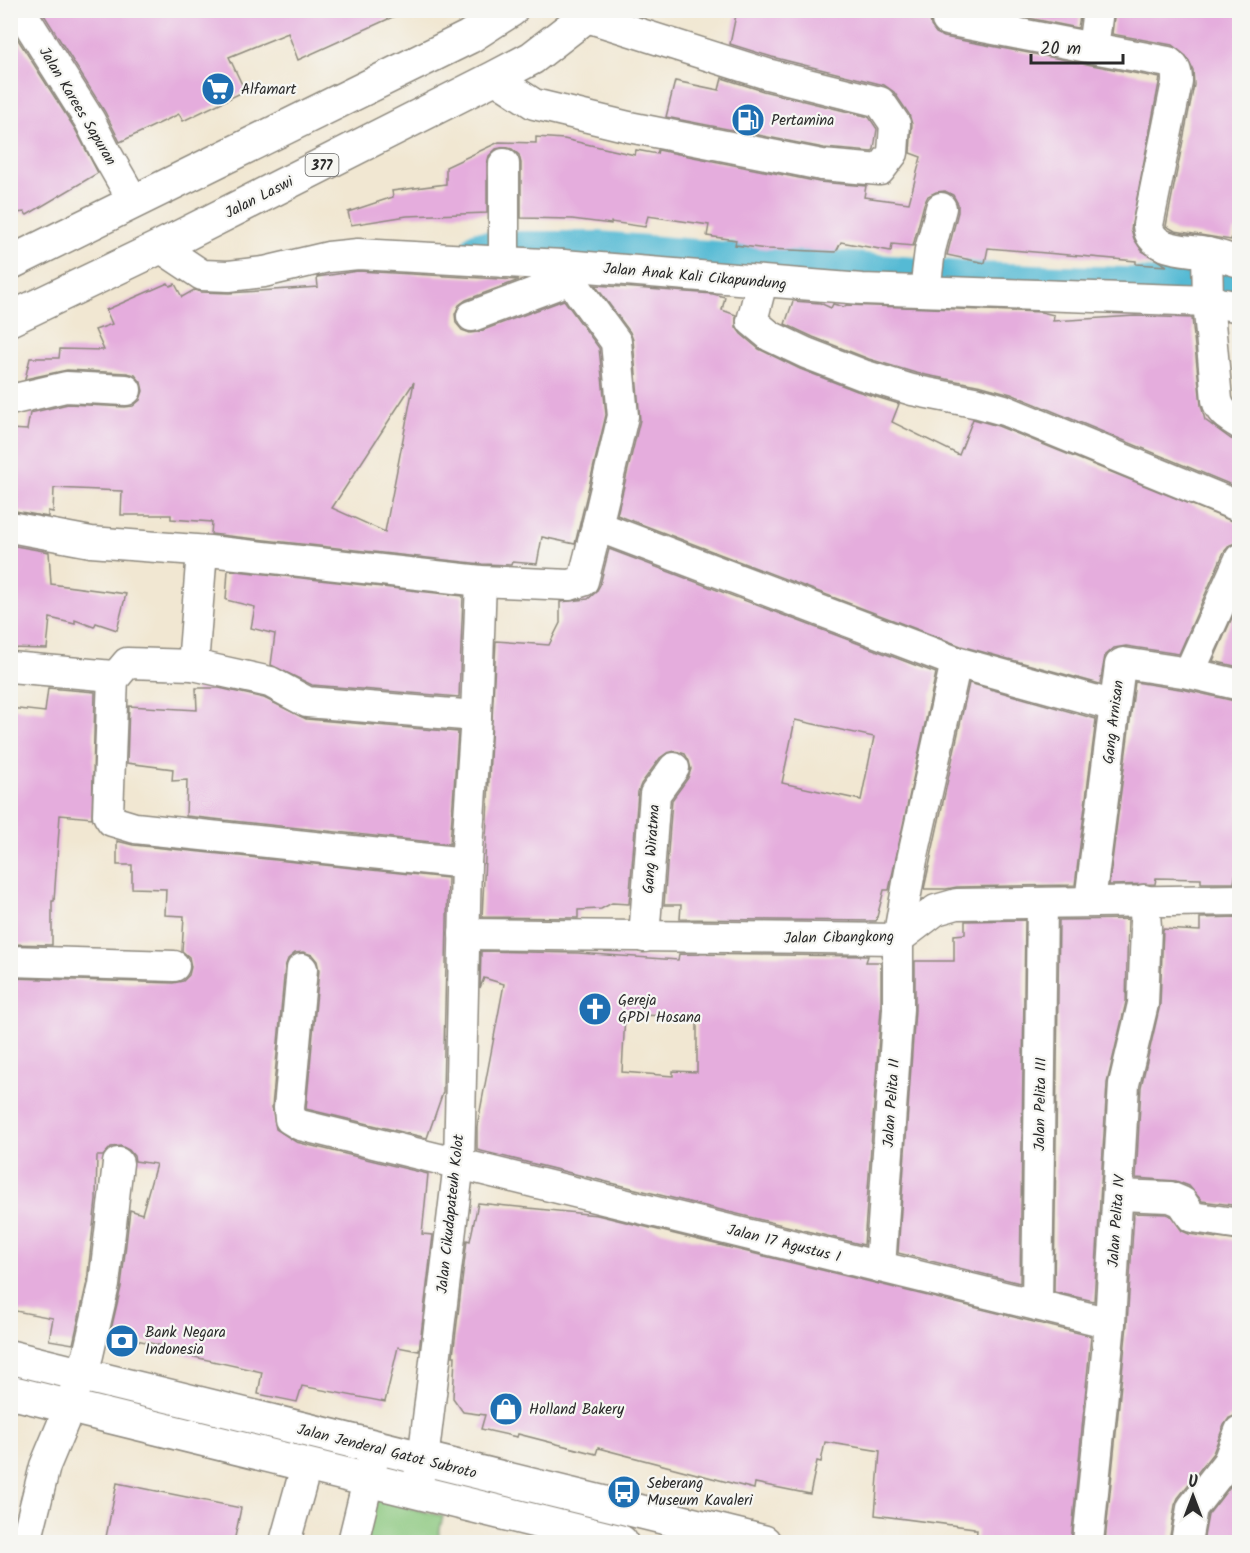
<svg xmlns="http://www.w3.org/2000/svg" width="1250" height="1553" font-family="Kalam,sans-serif">
	<style>
		.green { fill: #88c67c; stroke: #5a7854; stroke-width: 1.5 }
		.lines { fill: none; stroke-linecap: round; stroke-linejoin: round }
		.canal { stroke: #55bad4; stroke-width: 32 }
		.building { fill: #e5addd; fill-rule: evenodd }
		.minor-casing { stroke: #8e897e; stroke-width: 33 }
		.major-casing { stroke: #8e897e; stroke-width: 36 }
		.minor { stroke: #fff; stroke-width: 30 }
		.major { stroke: #fff; stroke-width: 33 }
		.labels { text-anchor: middle; stroke-width: 4.5; stroke-linejoin: round; paint-order: stroke }
		.shield { fill: #f6f6f2; stroke: #686867; stroke-width: 1.5 }
		.shield-label { font-size: 14px; font-weight: bold; fill: #2b2b2b }
		.poi-label { font-size: 15px; fill: #2b2b2b; stroke: #f6f6f2; text-anchor: start }
		.street-label { font-size: 15px; fill: #2b2b2b; stroke: #f6f6f2 }
	</style>
	<rect width="100%" height="100%" fill="#f6f6f2"/>
	<filter id="ink" filterUnits="userSpaceOnUse"><feTurbulence type="fractalNoise" baseFrequency=".0167" numOctaves="2"/><feDisplacementMap in="SourceGraphic" scale="12" xChannelSelector="R" yChannelSelector="G"/><feConvolveMatrix kernelMatrix="1 2 1 2 8 2 1 2 1" color-interpolation-filters="sRGB"/></filter>
	<filter id="wash" filterUnits="userSpaceOnUse"><feTurbulence type="fractalNoise" baseFrequency=".008" numOctaves="4" result="noise"/><feDisplacementMap in="SourceGraphic" scale="24" xChannelSelector="R" yChannelSelector="G"/><feGaussianBlur stdDeviation="1.35" result="paint"/><feColorMatrix in="noise" values="0 0 0 0 0 0 0 0 0 0 0 0 0 0 0 0 0 1.4 0 .05"/><feComposite in="paint" operator="in"/></filter>
	<g filter="url(#wash)">
		<rect width="100%" height="100%" fill="#f1e7d2"/>
		<polygon class="green" points="364,1496 443,1516 437,1542 359,1542"/>
		<g class="lines">
			<polyline class="canal" points="478,247 598,247 975,278 1240,287"/>
		</g>
		<g id="blocks">
			<g class="building">
				<polygon points="41,10 408,10 298,60 288,33 229,57 245,91 183,121 179,114 120,142 105,112"/>
				<polygon points="737,10 933,10 930,17 931,26 936,33 944,37 1160,78 1131,229 1134,239 1142,251 1167,266 1136,264 1136,261 988,248 985,263 947,255 958,212 958,204 953,195 945,191 936,192 928,196 924,204 913,246 892,244 891,251 841,242 836,252 767,249 735,245 736,240 707,236 709,225 648,216 645,227 611,222 611,224 572,219 521,218 521,163 519,155 512,149 505,147 496,149 489,156 487,164 487,213 407,216 351,225 348,212 393,197 392,191 446,184 446,167 499,142 536,143 536,137 564,139 635,155 636,150 657,154 658,150 819,182 866,186 864,197 909,203 921,157 910,153 912,124 909,114 894,92 884,85 772,57 730,44"/>
				<polygon points="989,10 1081,10 1078,28"/>
				<polygon points="1115,10 1239,10 1239,231 1234,230 1231,240 1175,231 1166,226 1194,85 1193,70 1186,56 1172,45 1112,34"/>
				<polygon points="10,27 75,129 98,173 27,215 24,212 10,214"/>
				<polygon points="722,78 763,91 869,117 877,129 874,149 872,152 824,148 666,117 675,81 719,90"/>
				<path d="M 358,271 L 519,280 L 466,300 L 459,305 L 455,314 L 456,323 L 462,330 L 470,333 L 478,332 L 564,300 L 599,348 L 606,415 L 575,544 L 542,537 L 537,564 L 512,562 L 511,565 L 482,564 L 211,534 L 212,522 L 171,519 L 171,515 L 121,515 L 122,491 L 54,488 L 53,512 L 48,511 L 48,517 L 10,510 L 10,429 L 27,430 L 30,413 L 68,404 L 125,407 L 133,406 L 140,400 L 143,391 L 141,382 L 135,375 L 127,373 L 67,370 L 25,379 L 30,358 L 59,358 L 60,349 L 104,350 L 95,330 L 112,324 L 106,310 L 168,283 L 170,286 L 175,284 L 182,297 L 194,290 L 201,292 L 229,293 L 318,287 L 317,277 ZM 414,382 L 385,532 L 332,508 Z"/>
				<polygon points="595,285 713,294 725,297 722,310 736,315 736,327 741,334 759,349 800,369 857,391 899,404 892,422 959,455 973,419 998,426 1239,524 1239,542 1230,545 1224,552 1179,654 1126,646 1114,648 1105,656 1100,684 961,646 617,515 640,420 633,340 630,332"/>
				<polygon points="793,301 820,303 831,308 833,304 844,307 846,305 1041,312 1054,315 1053,321 1135,316 1192,318 1201,405 1205,420 1231,439 1239,441 1239,488 1011,394 982,386 916,373 869,359 813,337 785,324"/>
				<polygon points="10,545 49,552 51,584 126,594 117,630 96,623 94,627 75,620 75,624 50,618 47,649 10,648"/>
				<path d="M 609,549 L 936,673 L 889,890 L 884,890 L 876,921 L 680,919 L 681,905 L 664,905 L 672,800 L 688,778 L 691,769 L 689,761 L 685,754 L 675,751 L 667,753 L 660,758 L 641,784 L 638,792 L 629,904 L 612,903 L 601,909 L 578,910 L 578,918 L 482,917 L 496,641 L 549,645 L 560,623 L 560,602 L 588,599 L 596,592 L 600,585 ZM 795,720 L 874,737 L 861,800 L 782,783 Z"/>
				<polygon points="228,570 463,596 459,697 312,685 271,665 275,634 251,628 255,607 226,600"/>
				<polygon points="1239,602 1239,667 1213,661"/>
				<polygon points="1135,682 1186,690 1239,702 1239,715 1233,736 1239,738 1239,872 1236,872 1234,883 1201,883 1201,879 1156,878 1155,884 1109,885"/>
				<polygon points="969,683 1096,719 1075,885 957,887 946,889 924,889"/>
				<polygon points="48,688 95,692 92,818 60,815 54,901 52,901 52,945 10,944 10,708 45,712"/>
				<polygon points="196,688 219,688 264,698 306,719 458,732 450,844 186,816 187,780 172,781 173,769 127,763 129,706 197,710"/>
				<polygon points="117,841 133,845 448,878 443,1092 427,1138 306,1109 319,970 317,961 312,955 303,952 295,953 288,959 285,967 272,1107 276,1129 296,1142 428,1174 422,1234 433,1235 419,1351 398,1347 385,1402 302,1386 297,1402 258,1394 262,1372 158,1349 159,1345 110,1334 121,1287 130,1210 142,1214 156,1164 135,1161 134,1156 129,1150 121,1146 111,1147 103,1156 97,1156 96,1200 87,1282 73,1344 49,1340 53,1318 10,1310 10,978 173,983 183,981 189,975 191,967 189,957 182,951 184,916 165,915 166,889 132,888 132,865 117,865"/>
				<polygon points="1239,917 1239,1206 1202,1201 1189,1186 1176,1181 1136,1178 1141,1087 1160,1005 1163,929 1200,931 1200,918"/>
				<polygon points="1128,919 1126,1002 1107,1083 1094,1301 1054,1292 1059,920"/>
				<polygon points="1025,920 1020,1283 898,1253 915,1010 915,961 954,961 954,935 965,934 965,921"/>
				<path d="M 481,951 L 578,953 L 678,960 L 679,954 L 868,956 L 866,962 L 881,962 L 881,1008 L 864,1245 L 477,1150 L 477,1127 L 504,984 L 484,978 L 480,988 ZM 625,1015 L 686,1016 L 685,1019 L 697,1019 L 697,1072 L 673,1071 L 673,1076 L 622,1072 Z"/>
				<polygon points="478,1203 597,1215 1091,1336 1071,1542 976,1542 977,1530 974,1530 974,1528 875,1515 880,1451 825,1442 821,1462 817,1461 810,1494 755,1483 754,1489 598,1448 596,1454 518,1434 517,1437 481,1429 485,1415 463,1412 453,1398 455,1356 453,1356 467,1240 470,1241"/>
				<polygon points="1134,1213 1166,1214 1171,1216 1182,1231 1189,1234 1239,1241 1239,1414 1229,1418 1224,1425 1213,1453 1178,1498 1175,1505 1169,1542 1105,1542 1127,1325"/>
				<polygon points="1239,1475 1239,1542 1203,1542 1208,1515"/>
				<polygon points="117,1483 241,1508 234,1542 105,1542"/>
			</g>
		</g>
	</g>
	<g filter="url(#ink)">
		<use href="#blocks" fill-opacity="0" stroke="#8e897e" stroke-width="1.5"/>
		<g class="lines">
			<defs>
				<g id="minor">
					<polyline points="20,10 90,121 106,153 134,202"/>
					<path d="M 1098,10 L 1093,48 L 1168,62 C 1176,68 1177,72 1177,82 L 1148,225 C 1150,252 1187,249 1207,253 C 1218,255 1229,259 1240,262"/>
					<polyline points="947,20 1093,48"/>
					<polyline points="494,78 534,104 629,127 822,165 880,170 893,153 895,124 880,102 767,74 587,17"/>
					<polyline points="504,164 504,262"/>
					<polyline points="160,247 202,275 229,276 264,272 328,257 358,254 563,265 862,289 1208,301 1240,307"/>
					<path d="M 1207,253 L 1208,301 L 1217,400 C 1220,413 1229,417 1240,424"/>
					<polyline points="563,265 580,293 616,342 623,416 597,526 956,662 912,860 898,939 898,1009 880,1267"/>
					<polyline points="762,282 752,321 770,336 806,353 863,375 912,390 979,403 1004,410 1240,507"/>
					<polyline points="925,291 930,250 941,208"/>
					<polyline points="472,316 571,279"/>
					<polyline points="10,400 66,387 126,390"/>
					<polyline points="10,527 91,542 209,551 481,581 570,585 583,581 597,526"/>
					<polyline points="956,662 1115,706"/>
					<polyline points="193,665 202,551"/>
					<polyline points="10,667 113,676 117,675 127,663 193,665 270,682 307,702 476,716"/>
					<polyline points="1189,673 1240,685"/>
					<polyline points="113,676 108,815 112,821 135,828 466,863"/>
					<polyline points="1090,901 1120,665 1123,663 1189,673 1240,559"/>
					<polyline points="464,934 898,939 936,910 957,904 1240,900"/>
					<polyline points="644,937 655,794 674,768"/>
					<polyline points="10,961 174,966"/>
					<polyline points="302,969 289,1108 290,1119 300,1125 1110,1323"/>
					<polyline points="1118,1195 1170,1197 1182,1202 1192,1217 1240,1224"/>
					<polyline points="1037,1305 1042,903"/>
					<polyline points="415,1492 423,1460 459,1163 466,863 476,716 481,581"/>
					<polyline points="26,1542 45,1466 63,1423 88,1355 104,1285 118,1163"/>
					<polyline points="285,1542 302,1481"/>
					<polyline points="353,1542 376,1448"/>
					<polyline points="1088,1542 1110,1323 1124,1084 1143,1004 1146,927 1144,900"/>
					<polyline points="1186,1542 1192,1508 1228,1462 1240,1431"/>
				</g>
				<g id="major">
					<polyline points="10,263 469,37 511,10"/>
					<polyline points="10,319 160,247 494,78 532,58 594,10"/>
					<polyline points="10,1357 764,1542"/>
					<polyline points="10,1392 621,1542"/>
				</g>
			</defs>
			<use href="#minor" class="minor-casing"/>
			<use href="#major" class="major-casing"/>
			<use href="#minor" class="minor"/>
			<use href="#major" class="major"/>
		</g>
	</g>
	<defs>
		<symbol id="supermarket-disc" viewBox="-11 -11 22 22"><circle r="9.5" fill="#1f6fb2" stroke="#f6f6f2"/><path d="M-6-5.5h2.5l.6 2H6L4.5 2H-2.5L-4.4-4H-6ZM-1.5 3.2a1.3 1.3 0 1 0 .1 0ZM3 3.2a1.3 1.3 0 1 0 .1 0Z" fill="#fff"/></symbol>
		<symbol id="fuel-disc" viewBox="-11 -11 22 22"><circle r="9.5" fill="#1f6fb2" stroke="#f6f6f2"/><path d="M-5.5-6h7V0h2V4h1.3V-2.5L3-4.5l.8-.8L6-3V5H2.5V1h-1V6h-7ZM-4.2-4.7v3.2H.2V-4.7Z" fill="#fff"/></symbol>
		<symbol id="church-disc" viewBox="-11 -11 22 22"><circle r="9.5" fill="#1f6fb2" stroke="#f6f6f2"/><path d="M-1.2-6h2.4v3.5h3.3v2.4h-3.3V6h-2.4V-.1h-3.3v-2.4h3.3Z" fill="#fff"/></symbol>
		<symbol id="bank-disc" viewBox="-11 -11 22 22"><circle r="9.5" fill="#1f6fb2" stroke="#f6f6f2"/><path d="M-6-4H6V4H-6ZM0-2.3a2.3 2.3 0 1 0 0 4.6a2.3 2.3 0 1 0 0-4.6Z" fill="#fff"/></symbol>
		<symbol id="shop-disc" viewBox="-11 -11 22 22"><circle r="9.5" fill="#1f6fb2" stroke="#f6f6f2"/><path d="M-5-2.5h2.3a2.7 3.5 0 0 1 5.4 0H5L5.5 6h-11ZM-1.5-2.5h3a1.5 2.3 0 0 0-3 0Z" fill="#fff"/></symbol>
		<symbol id="bus-disc" viewBox="-11 -11 22 22"><circle r="9.5" fill="#1f6fb2" stroke="#f6f6f2"/><path d="M-5-6H5V4H4V6H2V4H-2V6H-4V4H-5ZM-3.5-4V0h7V-4ZM-3.5 1.2v1.5H-2V1.2ZM2 1.2v1.5H3.5V1.2Z" fill="#fff"/></symbol>
	</defs>
	<g fill-rule="evenodd">
		<use href="#supermarket-disc" x="199" y="70" width="38" height="38"/>
		<use href="#fuel-disc" x="729" y="101" width="38" height="38"/>
		<use href="#church-disc" x="576" y="990" width="38" height="38"/>
		<use href="#bank-disc" x="103" y="1322" width="38" height="38"/>
		<use href="#shop-disc" x="487" y="1390" width="38" height="38"/>
		<use href="#bus-disc" x="605" y="1473" width="38" height="38"/>
	</g>
	<g class="labels">
		<rect class="shield" x="305.5" y="154" width="33" height="22" rx="4.5"/>
		<g class="shield-label">
			<text x="322" y="170">377</text>
		</g>
		<g class="poi-label">
			<text x="241" y="94">Alfamart</text>
			<text x="771" y="125">Pertamina</text>
			<text x="618" y="1005">Gereja<tspan x="618" dy="17">GPDI Hosana</tspan></text>
			<text x="145" y="1337">Bank Negara<tspan x="145" dy="17">Indonesia</tspan></text>
			<text x="529" y="1414">Holland Bakery</text>
			<text x="647" y="1488">Seberang<tspan x="647" dy="17">Museum Kavaleri</tspan></text>
		</g>
		<g class="street-label">
			<text transform="translate(78 106) rotate(59)" y="5">Jalan Karees Sapuran</text>
			<text transform="translate(259 197) rotate(-27)" y="5">Jalan Laswi</text>
			<text transform="translate(695 276) rotate(5)" y="5">Jalan Anak Kali Cikapundung</text>
			<text transform="translate(1113 722) rotate(-83)" y="5">Gang Arnisan</text>
			<text transform="translate(651 849) rotate(-86)" y="5">Gang Wiratma</text>
			<text transform="translate(839 937) rotate(-1)" y="5">Jalan Cibangkong</text>
			<text transform="translate(891 1103) rotate(-86)" y="5">Jalan Pelita II</text>
			<text transform="translate(1040 1104) rotate(-89)" y="5">Jalan Pelita III</text>
			<text transform="translate(450 1214) rotate(-84)" y="5">Jalan Cikudapateuh Kolot</text>
			<text transform="translate(1116 1221) rotate(-86)" y="5">Jalan Pelita IV</text>
			<text transform="translate(784 1243) rotate(14)" y="5">Jalan 17 Agustus I</text>
			<text transform="translate(387 1451) rotate(14)" y="5">Jalan Jenderal Gatot Subroto</text>
		</g>
	</g>
	<rect width="1250" height="1553" fill="none" stroke="#f6f6f2" stroke-width="36"/>
	<g transform="translate(1193 1496)" stroke="#f6f6f2" stroke-width="4.5" paint-order="stroke">
	<path d="M0-4.5L10 22L0 15L-10 22Z" fill="#2b2b2b"/>
	<text y="-9" font-size="16" font-weight="bold" text-anchor="middle" fill="#2b2b2b">U</text>
	</g>
	<path d="M1031 54v9h92v-9" fill="none" stroke="#2b2b2b" stroke-width="3"/>
	<text x="1040" y="54" font-size="18" fill="#2b2b2b" stroke="#f6f6f2" stroke-width="4.5" paint-order="stroke">20 m</text>
</svg>
